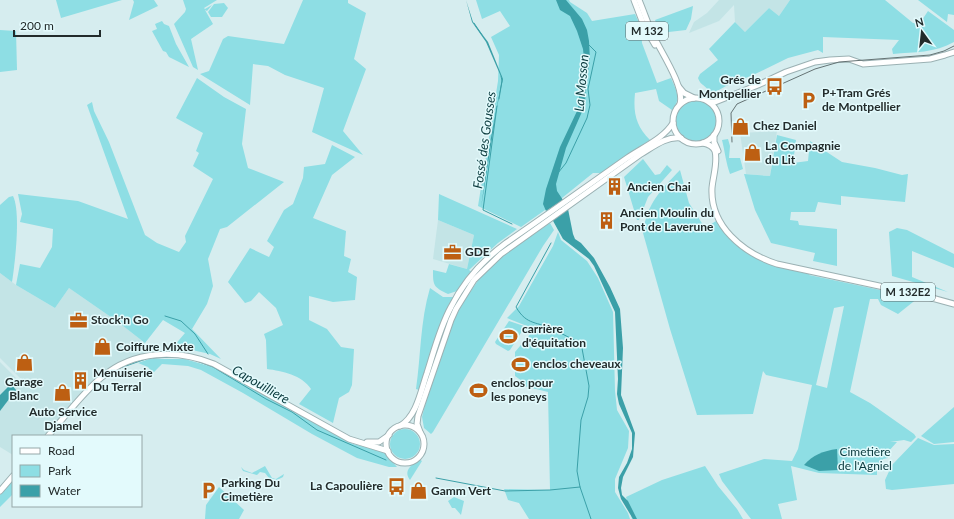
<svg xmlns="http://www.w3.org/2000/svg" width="954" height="519" font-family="Lato,sans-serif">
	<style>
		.built { fill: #c3e4e6 }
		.green { fill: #8edee4; fill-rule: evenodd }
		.water { fill: #3ba0a8 }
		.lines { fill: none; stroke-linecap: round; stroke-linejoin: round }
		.stream { stroke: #3ba0a8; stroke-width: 1 }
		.major-casing { stroke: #9bb1b3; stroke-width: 7 }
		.major { stroke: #fff; stroke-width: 5 }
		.tram { stroke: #657374; stroke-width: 1 }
		.labels { text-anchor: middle; stroke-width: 3; stroke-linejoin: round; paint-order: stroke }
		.shield { fill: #e3fafc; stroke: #5c696a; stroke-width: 1 }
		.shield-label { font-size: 11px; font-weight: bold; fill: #222b2b }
		.poi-label { font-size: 12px; font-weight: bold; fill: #222b2b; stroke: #e3fafc; text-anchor: start }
		.park-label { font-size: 12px; fill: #09393d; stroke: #e3fafc }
		.water-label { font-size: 13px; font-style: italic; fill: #09393c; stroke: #e3fafc }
	</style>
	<rect width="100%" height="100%" fill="#d6edef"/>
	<g class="built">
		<polygon points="719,0 790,0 779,16 769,8 745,32 735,22 734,5 719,21 689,33 694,22 707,13"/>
		<polygon points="777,131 770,176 746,174 740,133"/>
		<polygon points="438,220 474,235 467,269 433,259"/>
		<polygon points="0,273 16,285 55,308 69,288 118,322 145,343 144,354 121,363 101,375 47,436 13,436 13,455 0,447 0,362 24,386 26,384 0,358"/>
	</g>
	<g class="green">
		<polygon points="56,0 122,0 61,18"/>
		<polygon points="133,0 154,0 158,6 129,20 134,2"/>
		<polygon points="183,0 217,0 204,8 205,9 212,5 207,11 205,10 213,24 191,39 198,70 193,67 174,24 185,12 186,9"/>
		<polygon points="303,0 348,0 348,3 366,13 354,59 366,69 343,131 363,155 312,132 324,88 285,75 268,66 253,64 250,105 200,74 209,71 223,39 228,36 284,44"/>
		<path d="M 476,0 L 569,0 L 570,2 L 587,13 L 592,21 L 635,14 L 641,27 L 642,43 L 657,83 L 671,78 C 676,90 682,99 672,110 L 659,101 L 656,89 L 635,93 C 633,113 636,126 650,140 L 602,173 L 593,173 L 562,198 L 521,227 L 478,206 L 498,81 L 499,55 L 491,37 L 510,26 L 500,11 L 482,19 Z"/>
		<path d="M 790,0 L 885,0 L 913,23 L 920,23 L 928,11 L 954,30 L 954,42 C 935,53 914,52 893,54 L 892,49 L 899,40 L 823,37 L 823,53 L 818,50 L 788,58 L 753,75 L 726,86 L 710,95 C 707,84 701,87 698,78 L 700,74 L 718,60 L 709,49 L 735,22 L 745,32 L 769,8 L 779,16 Z"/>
		<polygon points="918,0 954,0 954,15 948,14 947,22"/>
		<polygon points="224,3 228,8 222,17 211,17 208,12 214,4"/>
		<polygon points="693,6 691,19 686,30 660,33 655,20"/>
		<polygon points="162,21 164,24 169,26 176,44 189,67 169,57 166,52 163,51 152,31 157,29 155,24"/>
		<polygon points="0,30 16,31 17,70 0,72"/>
		<polygon points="197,78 224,97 246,109 242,144 248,168 284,182 227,227 220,229 208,259 213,286 207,304 192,329 221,359 210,354 174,346 185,333 163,320 145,343 118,322 69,288 55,308 16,285 20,264 40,268 52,247 53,229 20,222 22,214 18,194 78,201 128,219 87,105 92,102 94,111 109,142 145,235 157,243 179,252 186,242 185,236 213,179 193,166 199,153 196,151 203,133 176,118"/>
		<circle cx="696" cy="121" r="21"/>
		<polygon points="777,135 796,140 793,163 808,161 810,141 842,162 875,168 902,175 908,174 905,202 841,196 841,205 818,202 815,212 791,212 790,220 798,221 799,225 837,229 837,266 813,261 815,253 771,243 755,210 744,174 770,176"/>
		<path d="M 728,139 L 730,146 L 729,158 L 740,158 L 743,169 L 730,174 C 726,163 725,152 722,140 Z"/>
		<path d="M 332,145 L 355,157 L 332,175 L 313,218 L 346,231 L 344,256 L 351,259 L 348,272 L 357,277 L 355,300 L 333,302 L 309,296 L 309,320 L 327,329 L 341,347 L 354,349 L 352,385 L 349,392 L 339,398 L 333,423 L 299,404 L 311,389 C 302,375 282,371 267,369 L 266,340 L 264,334 L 283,325 L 276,308 L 259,292 L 251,301 L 245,303 L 228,282 L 250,248 L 269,257 L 274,247 L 267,241 L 284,210 L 293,204 L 303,178 L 304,167 L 325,164 Z"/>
		<polygon points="643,159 655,175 660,174 667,165 672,170 648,197 639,220 637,220 624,177"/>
		<path d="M 680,170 L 689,203 L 705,228 L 716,221 L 720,221 L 730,235 L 760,258 L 811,272 L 809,275 L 918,298 L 898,314 L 881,305 L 878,299 L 870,299 L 850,392 L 870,403 L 914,434 L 916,437 L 911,442 L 904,440 L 890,442 L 897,442 L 887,453 L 888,458 L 883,459 L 877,468 L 877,475 L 819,473 L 791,466 L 797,500 L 778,504 L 782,519 L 751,519 L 722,481 L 719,474 L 764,459 L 792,461 L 798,449 L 812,385 L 766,375 L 763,371 L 753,414 L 697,415 L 670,329 L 643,233 C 647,203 660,191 680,170 ZM 844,306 L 827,388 L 816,385 L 834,308 Z"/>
		<path d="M 439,194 L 517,229 L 498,243 L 469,270 L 472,272 L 457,291 L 448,294 C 433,287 433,285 433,270 L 446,273 L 449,264 L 467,269 L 474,235 L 438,220 Z"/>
		<path d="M 13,196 C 21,212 15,263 12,282 L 0,273 L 0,205 L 9,197 Z"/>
		<polygon points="550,223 554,230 543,246 433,432 431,434 424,428 422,417 428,393 455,317 466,298 481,276 503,255"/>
		<polygon points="897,228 907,230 954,254 954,268 912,251 912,277 948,292 892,276 889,232"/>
		<polygon points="558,232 561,240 587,261 598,278 613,312 615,391 617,410 629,431 628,448 615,479 615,492 628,513 630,519 529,519 519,503 508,500 504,489 550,490 548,392 516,384 522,381 515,376 515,352 531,333 532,328 507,318 519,306 553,246"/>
		<path d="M 430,288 L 443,297 L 454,297 L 419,390 L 416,389 C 421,355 420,322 430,288 Z"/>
		<polygon points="509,321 524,326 524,328 510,350 508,351 496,344 495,342"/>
		<polygon points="149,359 185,359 212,367 233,377 353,444 383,451 397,467 389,467 357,458 312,434 243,393 201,370 188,366 162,364 153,373 148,367 138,363"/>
		<polygon points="954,407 954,442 934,444 921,436"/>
		<circle cx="405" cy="444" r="15"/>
		<polygon points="918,438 934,445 954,444 954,484 892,490 886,489 885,480 892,465"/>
		<path d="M 419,459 L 422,461 L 410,480 C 403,471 411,465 419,459 Z"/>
		<polygon points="265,466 272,478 276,479 284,474 283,477 277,480 269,478 265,473 260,472 257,475 243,471 241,467 244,470 252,473"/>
		<polygon points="705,466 718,486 737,509 743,519 632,519 626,497 662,480"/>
		<polygon points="13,480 13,494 0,507 0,495"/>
		<polygon points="219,487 244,510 239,519 205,519 206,505"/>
		<polygon points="454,497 464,501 461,515 455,508 452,508 448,501"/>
	</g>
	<g class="water">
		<polygon points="466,0 473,22 488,42 503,79 497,107 481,208 490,143 502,79 486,42 472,22"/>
		<polygon points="556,0 566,0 582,19 587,30 589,41 590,60 586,82 585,105 566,148 556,184 557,191 563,200 546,211 543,204 546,189 560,147 578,109 581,75 584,59 583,49 577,31 570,16 560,10"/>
		<polygon points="568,209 573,234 575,239 581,243 594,258 610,287 620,309 623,348 621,395 635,433 633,457 623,477 621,488 622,495 628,501 637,519 633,519 621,499 618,488 619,477 627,463 632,449 632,433 619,404 617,394 618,379 615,312 594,266 589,259 563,239 552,219"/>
		<polygon points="11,384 16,390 0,411 0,395"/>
		<path d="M 837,449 L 838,470 L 819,471 L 804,465 C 813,455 823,451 837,449 Z"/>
	</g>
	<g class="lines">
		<g class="stream">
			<polyline points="474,23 482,35"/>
			<polyline points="499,99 502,81 501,76"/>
			<polyline points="497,106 483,210 512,224"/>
			<polyline points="558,173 566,163 587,118 590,105 588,89 596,52 589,45"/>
			<path d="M 551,243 L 516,307 C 527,326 537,321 555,330 C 564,335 572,339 581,343 L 589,386 L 588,397 L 581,420 L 577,471 L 580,487 L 591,519"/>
			<polyline points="165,316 181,321 195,334 208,354"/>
			<polyline points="153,358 176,357"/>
			<polyline points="194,360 213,367 266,399 292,412 317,430 386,460"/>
			<polyline points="120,368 146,359"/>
			<polyline points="436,478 505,491 550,490 580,487"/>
		</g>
		<defs>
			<g id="major">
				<polyline points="634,0 644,26 655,45"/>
				<path d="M 639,0 C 644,12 648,24 653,35 C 661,52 685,87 680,104"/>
				<polyline points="679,87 684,93 694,98"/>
				<circle cx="696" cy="121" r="23"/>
				<polyline points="709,102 715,102 758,85 786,72 815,62 830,60 849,59 863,64 930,59 945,55 954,52"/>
				<polyline points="714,135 714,142 718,151"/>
				<path d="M 703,143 C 708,144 713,146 715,151 C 718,163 713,176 712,188 C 710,226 743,253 777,264 L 921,295 L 954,304"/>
				<circle cx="405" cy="444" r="19"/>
				<path d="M 400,426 C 417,416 421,390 427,373 C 434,351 440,327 451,307 C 464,281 483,260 506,243 C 547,215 587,186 627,158 C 643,147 663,139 673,123"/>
				<path d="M 420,432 L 417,424 L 418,416 L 451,320 L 456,309 L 474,280 L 501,254 L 641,154 C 653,147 666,136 681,138"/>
				<path d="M 48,436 C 64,418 83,392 102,377 C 134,350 177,349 214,364 L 349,439 L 388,451"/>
				<polyline points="367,442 379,442 389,435"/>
				<polyline points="0,491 13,476"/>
			</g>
		</defs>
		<use href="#major" class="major-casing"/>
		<use href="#major" class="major"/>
		<polyline class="tram" points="732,142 731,113 737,104 815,69 839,62 930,55 944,51 954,46"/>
	</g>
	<defs>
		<symbol id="bus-bare" viewBox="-9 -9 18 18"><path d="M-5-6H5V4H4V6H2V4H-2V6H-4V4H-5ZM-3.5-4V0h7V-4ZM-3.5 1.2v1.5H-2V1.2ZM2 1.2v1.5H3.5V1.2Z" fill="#bd5f12" stroke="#e3fafc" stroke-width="2.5" paint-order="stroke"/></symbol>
		<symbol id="parking-bare" viewBox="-9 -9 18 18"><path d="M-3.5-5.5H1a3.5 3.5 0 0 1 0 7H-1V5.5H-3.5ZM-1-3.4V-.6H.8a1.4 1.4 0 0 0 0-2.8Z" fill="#bd5f12" stroke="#e3fafc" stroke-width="2.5" paint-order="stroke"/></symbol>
		<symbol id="shop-bare" viewBox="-9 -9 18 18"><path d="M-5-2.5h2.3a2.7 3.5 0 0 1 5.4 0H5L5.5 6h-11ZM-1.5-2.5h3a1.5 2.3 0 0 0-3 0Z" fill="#bd5f12" stroke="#e3fafc" stroke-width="2.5" paint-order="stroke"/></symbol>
		<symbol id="building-bare" viewBox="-9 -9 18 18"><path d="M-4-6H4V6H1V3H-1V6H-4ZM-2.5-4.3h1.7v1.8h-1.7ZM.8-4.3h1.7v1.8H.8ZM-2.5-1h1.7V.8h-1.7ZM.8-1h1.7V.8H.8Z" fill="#bd5f12" stroke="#e3fafc" stroke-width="2.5" paint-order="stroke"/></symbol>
		<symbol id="office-bare" viewBox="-9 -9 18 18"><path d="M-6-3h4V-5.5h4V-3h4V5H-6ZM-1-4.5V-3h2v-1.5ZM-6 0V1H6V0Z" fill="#bd5f12" stroke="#e3fafc" stroke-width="2.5" paint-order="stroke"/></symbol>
		<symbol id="stadium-bare" viewBox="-9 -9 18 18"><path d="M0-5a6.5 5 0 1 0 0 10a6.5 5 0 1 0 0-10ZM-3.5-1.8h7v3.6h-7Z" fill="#bd5f12" stroke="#e3fafc" stroke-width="2.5" paint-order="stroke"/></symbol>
	</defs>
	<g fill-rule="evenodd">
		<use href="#bus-bare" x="762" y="74" width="25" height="25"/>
		<use href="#parking-bare" x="796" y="88" width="25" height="25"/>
		<use href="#shop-bare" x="728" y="114" width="25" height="25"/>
		<use href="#shop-bare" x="740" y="140" width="25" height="25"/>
		<use href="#building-bare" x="602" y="174" width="25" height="25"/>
		<use href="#building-bare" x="594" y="208" width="25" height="25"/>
		<use href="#office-bare" x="440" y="240" width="25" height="25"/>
		<use href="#office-bare" x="66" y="308" width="25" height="25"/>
		<use href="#stadium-bare" x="496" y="324" width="25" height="25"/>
		<use href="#shop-bare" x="90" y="334" width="25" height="25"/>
		<use href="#shop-bare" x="12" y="350" width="25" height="25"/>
		<use href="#stadium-bare" x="508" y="352" width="25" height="25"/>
		<use href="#building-bare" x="68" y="368" width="25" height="25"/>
		<use href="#stadium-bare" x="466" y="378" width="25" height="25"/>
		<use href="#shop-bare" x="50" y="380" width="25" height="25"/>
		<use href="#bus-bare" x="384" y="474" width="25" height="25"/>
		<use href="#parking-bare" x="196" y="478" width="25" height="25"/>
		<use href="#shop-bare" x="406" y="478" width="25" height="25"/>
	</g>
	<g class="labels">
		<g class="shield">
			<rect x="626" y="22" width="42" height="18" rx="3"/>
			<rect x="881" y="283" width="54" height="18" rx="3"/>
		</g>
		<g class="shield-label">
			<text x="647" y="35">M 132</text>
			<text x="908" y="296">M 132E2</text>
		</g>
		<g class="poi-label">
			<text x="761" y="84" text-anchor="end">Grés de<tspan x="761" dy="14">Montpellier</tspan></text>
			<text x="822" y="97">P+Tram Grés<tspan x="822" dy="14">de Montpellier</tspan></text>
			<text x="753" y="130">Chez Daniel</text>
			<text x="765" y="150">La Compagnie<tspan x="765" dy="14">du Lit</tspan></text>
			<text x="627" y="191">Ancien Chai</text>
			<text x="620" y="217">Ancien Moulin du<tspan x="620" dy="14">Pont de Laverune</tspan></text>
			<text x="465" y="256">GDE</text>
			<text x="91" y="324">Stock'n Go</text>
			<text x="522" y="333">carrière<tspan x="522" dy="14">d'équitation</tspan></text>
			<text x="116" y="351">Coiffure Mixte</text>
			<text x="533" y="368">enclos cheveaux</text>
			<text x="93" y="377">Menuiserie<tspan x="93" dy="14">Du Terral</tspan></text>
			<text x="24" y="386" text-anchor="middle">Garage<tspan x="24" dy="14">Blanc</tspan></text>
			<text x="491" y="387">enclos pour<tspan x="491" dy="14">les poneys</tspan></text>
			<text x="63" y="416" text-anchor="middle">Auto Service<tspan x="63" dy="14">Djamel</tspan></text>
			<text x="221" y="487">Parking Du<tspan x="221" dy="14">Cimetière</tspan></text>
			<text x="383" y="490" text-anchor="end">La Capoulière</text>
			<text x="431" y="495">Gamm Vert</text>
		</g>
		<g class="park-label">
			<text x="865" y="456">Cimetière<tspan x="865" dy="14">de l'Agniel</tspan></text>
		</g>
		<g class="water-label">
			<text transform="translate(581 83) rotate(-85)" y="5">La Mosson</text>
			<text transform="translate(484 140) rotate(-82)" y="5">Fossé des Gousses</text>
			<text transform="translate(261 384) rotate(30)" y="5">Capouilliere</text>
		</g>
	</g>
	<rect x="12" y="435" width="130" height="72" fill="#e3fafc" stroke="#96a7a8"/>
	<rect x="20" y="448" width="20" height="6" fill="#ffffff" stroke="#96a7a8"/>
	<text x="48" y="455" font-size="12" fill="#222b2b">Road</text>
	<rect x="20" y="465" width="20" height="12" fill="#8edee4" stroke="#96a7a8"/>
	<text x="48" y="475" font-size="12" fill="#222b2b">Park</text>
	<rect x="20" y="485" width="20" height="12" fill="#3ba0a8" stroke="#96a7a8"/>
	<text x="48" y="495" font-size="12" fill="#222b2b">Water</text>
	<g transform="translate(922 32) rotate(345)" stroke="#e3fafc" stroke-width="3" paint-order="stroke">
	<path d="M0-3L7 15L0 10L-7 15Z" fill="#222b2b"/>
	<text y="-6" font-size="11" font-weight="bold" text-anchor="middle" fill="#222b2b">N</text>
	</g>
	<path d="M14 30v6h86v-6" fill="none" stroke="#222b2b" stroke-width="2"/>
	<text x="20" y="30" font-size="12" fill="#222b2b" stroke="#e3fafc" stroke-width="3" paint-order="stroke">200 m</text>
</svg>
